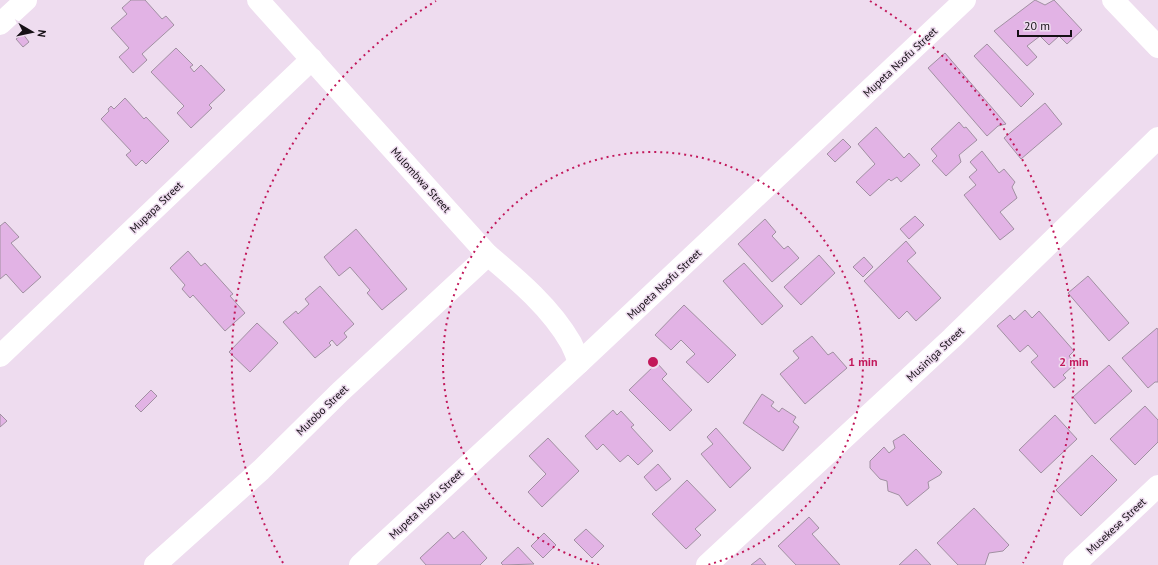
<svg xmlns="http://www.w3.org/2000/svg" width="1158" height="565" font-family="'PT Sans',sans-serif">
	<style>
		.building { fill: #e2b3e5; stroke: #a190a2 }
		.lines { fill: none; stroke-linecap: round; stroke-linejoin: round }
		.minor { stroke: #fff; stroke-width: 22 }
		.ring { fill: none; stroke: #c2185b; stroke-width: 2; stroke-dasharray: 2 4 }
		.labels { text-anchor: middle; stroke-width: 3; stroke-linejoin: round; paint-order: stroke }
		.street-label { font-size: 11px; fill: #161016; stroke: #eedcef }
		.centre { fill: #c2185b; stroke: #eedcef; stroke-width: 2 }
		.ring-label { font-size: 12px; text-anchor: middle; font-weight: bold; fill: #c2185b; stroke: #eedcef; stroke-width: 3; stroke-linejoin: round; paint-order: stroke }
	</style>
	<rect width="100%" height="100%" fill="#eedcef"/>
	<g class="building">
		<polygon points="131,0 145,0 162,19 166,16 174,25 142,54 147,60 133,73 119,57 129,48 111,28 127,14 122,8"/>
		<polygon points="1035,0 1045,5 1054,0 1082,30 1067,44 1059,36 1049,45 1040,36 1027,46 1037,57 1027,66 994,31"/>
		<polygon points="23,34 29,42 23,47 16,39"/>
		<polygon points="987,44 1034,94 1021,107 974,56"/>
		<polygon points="176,48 193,65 190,67 194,72 201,65 225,90 209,105 212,108 191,128 177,113 184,106 151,72"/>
		<polygon points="945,53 1006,124 998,126 987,136 928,68"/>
		<polygon points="125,98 144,119 146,117 169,141 146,164 142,160 136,166 126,155 131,151 101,119 109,111 108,109 111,106 114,109"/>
		<polygon points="1045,103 1062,124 1021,159 1004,138"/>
		<polygon points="959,122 964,128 966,127 977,140 959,155 961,162 946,176 932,161 937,156 931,149"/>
		<polygon points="876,127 904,158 909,153 920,165 901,182 897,177 891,181 889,179 870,196 856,182 875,164 858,144"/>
		<polygon points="843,139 851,147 835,162 827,154"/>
		<polygon points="982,151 999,173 1004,169 1015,182 1012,187 1017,198 1000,212 1014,229 1000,240 964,195 976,185 969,177 977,170 970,162"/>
		<polygon points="915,216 924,225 909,239 900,229"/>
		<polygon points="765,219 776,232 772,236 784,249 788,246 799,258 772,282 738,244"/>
		<polygon points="5,222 19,237 11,243 41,277 23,293 6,274 0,279 0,226"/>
		<polygon points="356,229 407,289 382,310 367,293 370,290 350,267 339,276 324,257"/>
		<polygon points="906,241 916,253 907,261 941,298 916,321 907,311 899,319 864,281"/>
		<polygon points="188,251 201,266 205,263 233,294 230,296 245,313 225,331 193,295 190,298 182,289 185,285 170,268"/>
		<polygon points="819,255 835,273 801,305 784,287"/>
		<polygon points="864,257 873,267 863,277 853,267"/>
		<polygon points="744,263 783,306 762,325 723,281"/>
		<polygon points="1088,276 1129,323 1109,341 1068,293"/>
		<polygon points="320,286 354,324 344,333 347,337 337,346 332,340 329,343 331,345 315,358 283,322 296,311 298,314 309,304 305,299"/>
		<polygon points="684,305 736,355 708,383 686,362 695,354 681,340 671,350 655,335"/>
		<polygon points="1025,310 1032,318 1039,311 1074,351 1069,356 1075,364 1063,375 1066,378 1054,388 1031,362 1038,356 1028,345 1020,352 997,326 1010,315 1014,320"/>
		<polygon points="257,323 278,343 250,372 229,352"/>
		<polygon points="1157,328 1158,330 1158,382 1155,382 1148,388 1122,358"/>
		<polygon points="812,336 828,355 833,352 847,368 805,404 780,374 799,358 793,351"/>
		<polygon points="657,363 667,374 662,379 692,410 670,431 629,390"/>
		<polygon points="1109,365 1132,391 1095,424 1073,397"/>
		<polygon points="151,390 157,396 141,412 135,406"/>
		<polygon points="762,394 774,402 771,406 779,412 782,408 796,417 793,422 799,427 783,451 743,423"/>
		<polygon points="1145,406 1158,420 1158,442 1135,465 1110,439"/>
		<polygon points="613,410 617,415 621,411 634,425 631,427 653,451 638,465 628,455 620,462 603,444 597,450 585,436"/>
		<polygon points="0,414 7,421 0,427"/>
		<polygon points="1055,415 1077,439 1041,473 1019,450"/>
		<polygon points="716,428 751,468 730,488 701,454 713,444 707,437"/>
		<polygon points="904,434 942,472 940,475 928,482 929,488 907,506 899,495 888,491 887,481 880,479 870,468 870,461 884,447 889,453 895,448 893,441"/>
		<polygon points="548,438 579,471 542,507 528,492 546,474 529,456"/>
		<polygon points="1092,455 1117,480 1081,516 1056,490"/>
		<polygon points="658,464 671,479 656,491 644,477"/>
		<polygon points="687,480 716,510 695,529 701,535 686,549 652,514"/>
		<polygon points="974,508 1009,545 1003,551 989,553 985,565 958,565 937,543"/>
		<polygon points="809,517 819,528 812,534 840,565 796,565 779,547 778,546"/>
		<polygon points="586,529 604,546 592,558 574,540"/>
		<polygon points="463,531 487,558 480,565 426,565 420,558 448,532 454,539"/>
		<polygon points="544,533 556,545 543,558 531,546"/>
		<polygon points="518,547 534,564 503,565 501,563"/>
		<polygon points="916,549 931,565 899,565"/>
		<polygon points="760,558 766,565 751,565"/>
	</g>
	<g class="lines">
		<g class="minor">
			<path d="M 258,0 L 488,255 C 518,280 551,308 571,343 C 574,349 577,356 579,363"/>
			<polyline points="1113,0 1158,47"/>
			<polyline points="0,24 26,0"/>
			<polyline points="0,356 312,59"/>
			<polyline points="155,565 261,470 340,392 488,255"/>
			<polyline points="360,565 579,363 965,0"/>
			<polyline points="707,565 952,338 1158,138"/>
			<polyline points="1074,565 1158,486"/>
		</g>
	</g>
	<g class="ring">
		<path d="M599 565A210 210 0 1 1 707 565"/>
		<path d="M283 563A421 421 0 0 1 436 1M870 1A421 421 0 0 1 1023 563"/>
	</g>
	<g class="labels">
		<g class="street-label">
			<text transform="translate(900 62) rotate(-43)" y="4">Mupeta Nsofu Street</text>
			<text transform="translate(421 180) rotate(48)" y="4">Mulombwa Street</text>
			<text transform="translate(156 207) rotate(-44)" y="4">Mupapa Street</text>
			<text transform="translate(664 284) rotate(-43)" y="4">Mupeta Nsofu Street</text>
			<text transform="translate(935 354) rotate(-43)" y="4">Musiniga Street</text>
			<text transform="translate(322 410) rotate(-44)" y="4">Mutobo Street</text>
			<text transform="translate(426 504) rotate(-43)" y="4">Mupeta Nsofu Street</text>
			<text transform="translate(1116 526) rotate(-43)" y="4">Musekese Street</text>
		</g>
	</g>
	<circle cx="653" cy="362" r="6" class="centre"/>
	<g class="ring-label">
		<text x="863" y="366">1 min</text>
		<text x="1074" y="366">2 min</text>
	</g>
	<g transform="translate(32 32) rotate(99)" stroke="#eedcef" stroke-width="3" paint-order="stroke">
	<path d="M0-3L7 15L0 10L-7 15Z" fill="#161016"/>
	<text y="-6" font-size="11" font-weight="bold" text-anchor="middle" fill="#161016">N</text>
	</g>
	<path d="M1018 30v6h53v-6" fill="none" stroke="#161016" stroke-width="2"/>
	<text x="1024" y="30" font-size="12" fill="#161016" stroke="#eedcef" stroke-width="3" paint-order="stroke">20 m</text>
</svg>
